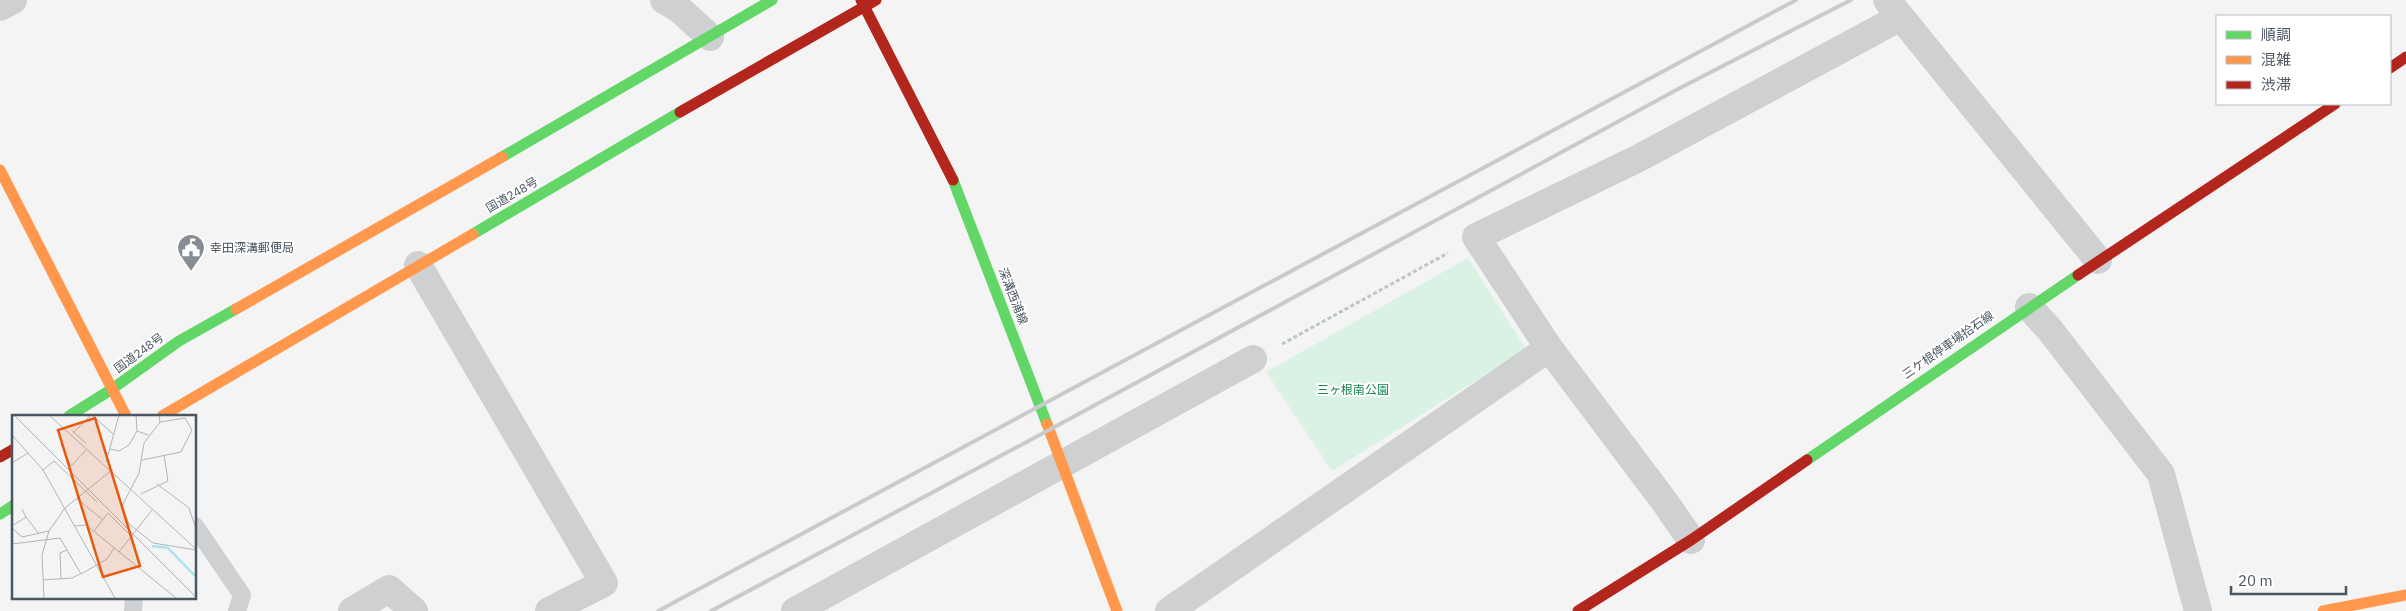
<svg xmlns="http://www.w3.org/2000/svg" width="2406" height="611" font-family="'IBM Plex Sans','Noto Sans JP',sans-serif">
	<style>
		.green { fill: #d9f2e3 }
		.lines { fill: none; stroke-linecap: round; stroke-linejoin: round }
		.path { stroke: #bcc7c4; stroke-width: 3; stroke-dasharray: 4 2.5; stroke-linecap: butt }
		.lane { stroke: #ced0d2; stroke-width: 18 }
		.street { stroke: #ced0d2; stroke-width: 28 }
		.fast { stroke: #63d668; stroke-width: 11 }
		.slow { stroke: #ff974d; stroke-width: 11 }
		.jam { stroke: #b3261e; stroke-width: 11 }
		.rail { stroke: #c9cacc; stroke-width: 4 }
		.labels { text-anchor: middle; stroke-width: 4; stroke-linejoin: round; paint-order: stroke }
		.street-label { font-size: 12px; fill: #4a5661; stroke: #fff }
		.poi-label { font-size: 12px; fill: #4a5661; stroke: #fff; text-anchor: start }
		.park-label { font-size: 12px; fill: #17864f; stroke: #fff }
		.inset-river { fill: none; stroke: #aee2f0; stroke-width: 2.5 }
		.inset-road { fill: none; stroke: #b0b5b9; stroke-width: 1 }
		.view { fill: #e8590c; fill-opacity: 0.15; stroke: #e8590c; stroke-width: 2.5 }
		.inset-edge { fill: none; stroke: #4a5661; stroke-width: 2.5 }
	</style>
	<rect width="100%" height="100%" fill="#f4f4f4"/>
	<polygon class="green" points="1468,258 1526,349 1332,471 1266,372"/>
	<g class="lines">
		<polyline class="path" points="1282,344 1448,253"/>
		<g class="lane">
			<polyline points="195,526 242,595 237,611"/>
			<polyline points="133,611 134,597"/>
		</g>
		<g class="street">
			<polyline points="664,0 678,8 710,37"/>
			<polyline points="1887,0 2098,260"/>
			<polyline points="0,7 13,0"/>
			<polyline points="418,265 604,583 549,611"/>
			<polyline points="2029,307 2050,330 2161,474 2198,611"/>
			<polyline points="1691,540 1667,505 1549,348 1476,237 1639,158 1899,18"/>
			<polyline points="352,611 389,589 414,611"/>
			<polyline points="795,611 1253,359"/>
			<polyline points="1169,611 1549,348"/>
		</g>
		<g class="fast">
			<polyline points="502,157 772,0"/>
			<polyline points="953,180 1047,424"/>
			<polyline points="473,234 680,112"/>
			<polyline points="69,416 112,389 179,341 236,309"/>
			<polyline points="1807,460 2078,275"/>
			<polyline points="0,514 14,505"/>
		</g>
		<g class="slow">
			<polyline points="0,170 126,416"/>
			<polyline points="236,309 502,157"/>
			<polyline points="162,416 473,234"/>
			<polyline points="1047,424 1117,611"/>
			<polyline points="2323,611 2406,595"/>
		</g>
		<g class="jam">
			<polyline points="861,0 953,180"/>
			<polyline points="2390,68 2406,57"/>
			<polyline points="680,112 876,0"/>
			<polyline points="2078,275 2335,104"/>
			<polyline points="0,457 14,449"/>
			<polyline points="1578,611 1691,540 1807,460"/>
		</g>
		<g class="rail">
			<polyline points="658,611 1796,0"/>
			<polyline points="711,611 1049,430 1680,88 1851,0"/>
		</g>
	</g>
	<defs>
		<symbol id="civic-pin" viewBox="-11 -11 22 30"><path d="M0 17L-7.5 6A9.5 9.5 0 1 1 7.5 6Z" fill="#868d94" stroke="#fff"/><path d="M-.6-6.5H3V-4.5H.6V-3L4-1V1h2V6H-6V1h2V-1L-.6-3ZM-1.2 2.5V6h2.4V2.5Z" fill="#fff"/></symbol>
	</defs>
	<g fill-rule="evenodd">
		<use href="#civic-pin" x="175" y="232" width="32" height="43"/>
	</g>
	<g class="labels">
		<g class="street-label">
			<text transform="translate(512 195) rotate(-30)" y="4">国道248号</text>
			<text transform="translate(1013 296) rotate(69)" y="4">深溝西浦線</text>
			<text transform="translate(1948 345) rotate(-35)" y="4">三ケ根停車場拾石線</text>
			<text transform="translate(139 353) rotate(-36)" y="4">国道248号</text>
		</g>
		<g class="poi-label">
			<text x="210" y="252">幸田深溝郵便局</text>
		</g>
		<g class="park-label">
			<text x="1353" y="394">三ヶ根南公園</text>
		</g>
	</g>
	<g transform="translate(12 415)">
		<rect width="184" height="184" fill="#f4f4f4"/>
		<path class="inset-river" d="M 140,131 L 156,133 L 184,162"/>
		<path class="inset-road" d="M 2,0 L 184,182M 37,0 L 184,134M 80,0 L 101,19M 124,0 L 125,16 L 136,20M 147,0 L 148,7 L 132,28 L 127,58 L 110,91 L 117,109 L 141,128 L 184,135M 60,16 L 74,28M 62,17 L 79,0M 0,20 L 31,55 L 103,183M 49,29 L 59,51 L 74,35M 98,34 L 107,36 L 117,30 L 125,16M 130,45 L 169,37 L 180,15 L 173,3 L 148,7M 94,47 L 107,0M 0,48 L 16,38M 31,55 L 42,46 L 85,87M 145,69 L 177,93 L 184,114M 129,79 L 156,66 L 152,40M 65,84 L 91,105M 14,102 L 27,119M 0,111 L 14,102 L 10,94M 63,111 L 74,110 L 164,183M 0,113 L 10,122 L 37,116M 82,116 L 96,98 L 118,120M 0,129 L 48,123 L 69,159 L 95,144 L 102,133M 107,137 L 140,95M 49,164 L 48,138 L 55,135M 31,165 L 60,163 L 68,159M 32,183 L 30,140 L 37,116 L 53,93 L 101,54"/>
		<path class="view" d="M 83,3 L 128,151 L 91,162 L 46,15 Z"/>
		<rect width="184" height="184" class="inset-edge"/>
	</g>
	<rect x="2216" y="15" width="175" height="90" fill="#ffffff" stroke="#b7bbc0"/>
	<rect x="2226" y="31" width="25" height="8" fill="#63d668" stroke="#b7bbc0"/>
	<text x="2261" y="40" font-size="15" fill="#4a5661">順調</text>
	<rect x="2226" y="56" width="25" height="8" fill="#ff974d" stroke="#b7bbc0"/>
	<text x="2261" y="65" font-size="15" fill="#4a5661">混雑</text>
	<rect x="2226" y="81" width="25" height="8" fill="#b3261e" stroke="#b7bbc0"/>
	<text x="2261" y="90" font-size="15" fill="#4a5661">渋滞</text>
	<path d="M2231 586v8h115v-8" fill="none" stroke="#4a5661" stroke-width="2.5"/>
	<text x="2238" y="586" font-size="15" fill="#4a5661" stroke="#ffffff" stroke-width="4" paint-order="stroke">20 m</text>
</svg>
